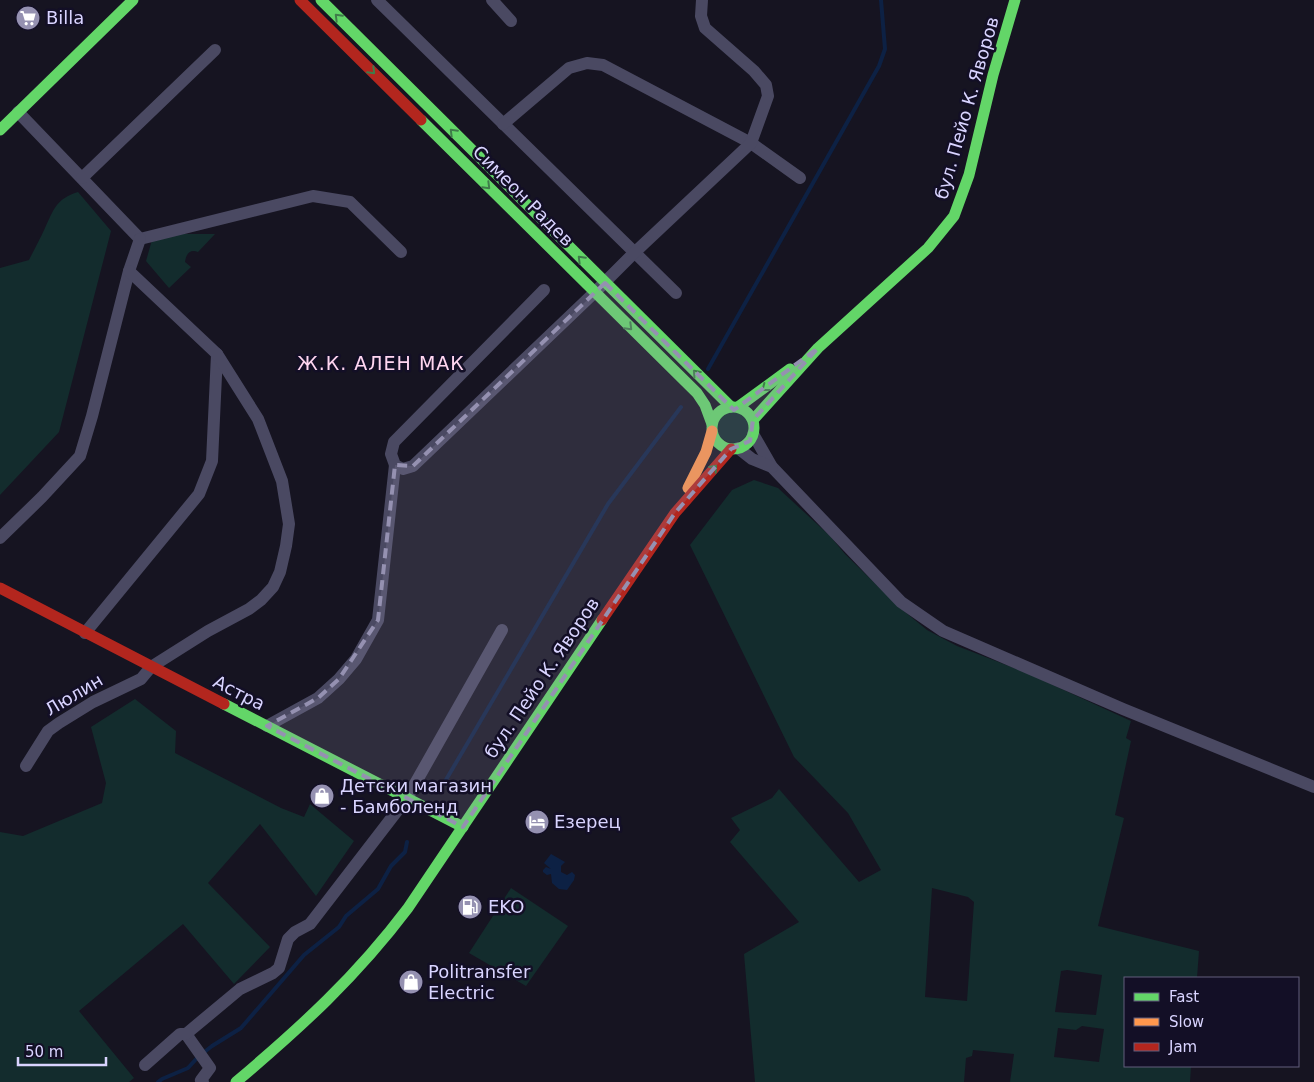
<svg xmlns="http://www.w3.org/2000/svg" width="1314" height="1082" font-family="'DejaVu Sans',sans-serif">
	<style>
		.green { fill: #132c2d; fill-rule: evenodd }
		.water { fill: #0d2144 }
		.lines { fill: none; stroke-linecap: round; stroke-linejoin: round }
		.stream { stroke: #0d2144; stroke-width: 4 }
		.street { stroke: #4a4962; stroke-width: 12 }
		.fast { stroke: #63d668; stroke-width: 11 }
		.slow { stroke: #ff974d; stroke-width: 11 }
		.jam { stroke: #b3261e; stroke-width: 11 }
		.oneway { stroke: #3f7c4a }
		.marked { fill: #9591b1; fill-opacity: 0.2; stroke: #9591b1; stroke-width: 4; stroke-dasharray: 10 6; stroke-linejoin: round }
		.labels { text-anchor: middle; stroke-width: 5; stroke-linejoin: round; paint-order: stroke }
		.poi-label { font-size: 18px; fill: #d9d4ff; stroke: #130f26; text-anchor: start }
		.street-label { font-size: 18px; fill: #d9d4ff; stroke: #130f26 }
		.neighbourhood-label { font-size: 19px; letter-spacing: 1px; fill: #ffd6f0; stroke: #130f26 }
	</style>
	<rect width="100%" height="100%" fill="#161421"/>
	<g class="green">
		<path d="M 78,192 L 111,231 L 59,432 L 0,495 L 0,268 L 29,260 C 34,250 40,239 45,228 C 54,209 56,199 78,192 Z"/>
		<path d="M 181,234 L 215,234 L 198,252 C 190,249 186,254 185,262 L 191,267 L 169,288 L 146,261 L 152,240 Z"/>
		<circle cx="733" cy="427" r="16"/>
		<path d="M 754,480 L 778,488 L 830,536 L 845,554 L 899,607 L 927,630 L 957,646 L 1027,673 L 1131,721 L 1126,738 L 1131,741 L 1115,815 L 1124,818 L 1098,926 L 1199,951 L 1197,978 L 1125,978 L 1125,1066 L 1191,1066 L 1190,1082 L 1010,1082 L 1014,1054 L 973,1050 L 972,1056 L 966,1058 L 964,1082 L 755,1082 L 744,954 L 799,922 L 730,842 L 740,830 L 731,818 L 772,798 L 779,789 L 859,882 L 881,870 L 848,813 L 794,757 L 690,545 L 732,490 ZM 932,888 L 968,897 L 974,902 L 967,1001 L 925,997 ZM 1067,970 L 1102,975 L 1096,1015 L 1055,1012 L 1061,971 ZM 1082,1026 L 1104,1029 L 1099,1062 L 1054,1057 L 1058,1028 L 1076,1030 Z"/>
		<polygon points="135,699 176,731 175,753 281,808 304,817 310,804 354,841 316,896 260,824 208,883 270,947 234,984 183,924 79,1011 134,1078 129,1082 0,1082 0,832 23,836 102,803 106,783 91,727"/>
		<polygon points="511,888 568,926 526,986 469,953"/>
	</g>
	<polygon class="water" points="551,854 565,862 561,866 561,872 567,875 572,872 575,875 574,880 567,890 559,889 552,883 551,874 547,875 543,872 543,870 546,867 551,869 544,863"/>
	<g class="lines">
		<g class="stream">
			<polyline points="708,369 879,66 885,49 881,0"/>
			<polyline points="440,790 608,504 681,407"/>
			<polyline points="158,1082 162,1079 188,1068 198,1057 212,1046 241,1028 304,955 339,927 346,916 378,889 391,866 405,852 407,842"/>
		</g>
		<g class="street">
			<polyline points="377,0 676,293"/>
			<polyline points="492,0 511,21"/>
			<polyline points="18,112 140,239"/>
			<polyline points="503,124 569,68 587,63 603,65 751,143 800,178"/>
			<polyline points="82,178 215,50"/>
			<polyline points="140,239 313,196 350,202 401,252"/>
			<polyline points="544,290 394,442 391,454 395,465 403,469 413,466 595,292 634,253 751,143 768,96 766,85 754,71 705,28 701,16 702,0"/>
			<polyline points="753,434 772,467 901,602 943,631 1123,709 1314,787"/>
			<polyline points="738,448 752,459 772,467"/>
			<polyline points="0,538 42,497 80,456 92,416 129,271 140,239"/>
			<polyline points="85,633 199,494 212,461 217,354"/>
			<polyline points="267,726 318,698 339,679 356,659 378,620 395,465"/>
			<polyline points="26,766 48,731 59,723 93,702 141,679 151,667 208,631 249,609 261,600 273,587 280,572 286,546 289,524 282,481 258,419 217,354 129,271"/>
			<polyline points="186,1034 210,1068 201,1080 203,1082"/>
			<polyline points="145,1065 180,1034 186,1034 240,989 273,973 279,968 288,939 295,932 310,924 407,798 502,630"/>
		</g>
		<g class="fast">
			<polyline points="321,0 731,407"/>
			<polyline points="421,120 697,393 705,405 712,424"/>
			<polyline points="0,130 133,0"/>
			<polyline points="738,407 790,369"/>
			<circle cx="733" cy="428" r="21"/>
			<polyline points="753,420 818,348 928,248 954,216 969,175 993,75 1015,0"/>
			<polyline points="224,704 463,827"/>
			<path d="M 236,1082 C 301,1027 356,977 408,908 L 602,620"/>
		</g>
		<polyline class="slow" points="688,488 706,452 712,431"/>
		<g class="jam">
			<polyline points="300,0 421,120"/>
			<polyline points="0,588 224,704"/>
			<polyline points="602,620 675,513 731,449"/>
		</g>
	</g>
	<defs><path id="oneway-chevron" d="M-2-3.5L2.5 0L-2 3.5" fill="none" stroke-width="1.6" stroke-linecap="round" stroke-linejoin="round" transform="scale(1.25)"/></defs>
	<g class="oneway">
		<use href="#oneway-chevron" transform="translate(338 17) rotate(-135)"/>
		<use href="#oneway-chevron" transform="translate(372 71) rotate(45)"/>
		<use href="#oneway-chevron" transform="translate(453 132) rotate(-135)"/>
		<use href="#oneway-chevron" transform="translate(487 186) rotate(45)"/>
		<use href="#oneway-chevron" transform="translate(581 259) rotate(-135)"/>
		<use href="#oneway-chevron" transform="translate(629 327) rotate(45)"/>
		<use href="#oneway-chevron" transform="translate(696 373) rotate(-132)"/>
		<use href="#oneway-chevron" transform="translate(765 388) rotate(143)"/>
		<use href="#oneway-chevron" transform="translate(714 468) rotate(-49)"/>
	</g>
	<path class="marked" d="M 605,283 L 734,410 L 818,348 L 753,420 L 750,441 L 731,449 L 675,513 L 463,827 L 267,726 L 318,698 L 339,679 L 378,620 L 395,465 L 413,466 Z"/>
	<defs>
		<symbol id="supermarket-disc" viewBox="-11 -11 22 22"><circle r="9.5" fill="#9591b1" stroke="#130f26"/><path d="M-6-5.5h2.5l.6 2H6L4.5 2H-2.5L-4.4-4H-6ZM-1.5 3.2a1.3 1.3 0 1 0 .1 0ZM3 3.2a1.3 1.3 0 1 0 .1 0Z" fill="#fff"/></symbol>
		<symbol id="shop-disc" viewBox="-11 -11 22 22"><circle r="9.5" fill="#9591b1" stroke="#130f26"/><path d="M-5-2.5h2.3a2.7 3.5 0 0 1 5.4 0H5L5.5 6h-11ZM-1.5-2.5h3a1.5 2.3 0 0 0-3 0Z" fill="#fff"/></symbol>
		<symbol id="hotel-disc" viewBox="-11 -11 22 22"><circle r="9.5" fill="#9591b1" stroke="#130f26"/><path d="M-6-4.5h1.5V1H6V5H4.5V3h-9V5H-6ZM-4 0a1.8 1.8 0 1 1 3.6 0ZM.5 0V-2.5h3Q6-2.5 6 0Z" fill="#fff"/></symbol>
		<symbol id="fuel-disc" viewBox="-11 -11 22 22"><circle r="9.5" fill="#9591b1" stroke="#130f26"/><path d="M-5.5-6h7V0h2V4h1.3V-2.5L3-4.5l.8-.8L6-3V5H2.5V1h-1V6h-7ZM-4.2-4.7v3.2H.2V-4.7Z" fill="#fff"/></symbol>
	</defs>
	<g fill-rule="evenodd">
		<use href="#supermarket-disc" x="14" y="4" width="28" height="28"/>
		<use href="#shop-disc" x="308" y="782" width="28" height="28"/>
		<use href="#hotel-disc" x="523" y="808" width="28" height="28"/>
		<use href="#fuel-disc" x="456" y="893" width="28" height="28"/>
		<use href="#shop-disc" x="397" y="968" width="28" height="28"/>
	</g>
	<g class="labels">
		<g class="poi-label">
			<text x="46" y="24">Billa</text>
			<text x="340" y="792">Детски магазин<tspan x="340" dy="21">- Бамболенд</tspan></text>
			<text x="554" y="828">Езерец</text>
			<text x="488" y="913">EKO</text>
			<text x="428" y="978">Politransfer<tspan x="428" dy="21">Electric</tspan></text>
		</g>
		<g class="street-label">
			<text transform="translate(967 108) rotate(-74)" y="6">бул. Пейо К. Яворов</text>
			<text transform="translate(523 196) rotate(45)" y="6">Симеон Радев</text>
			<text transform="translate(542 678) rotate(-56)" y="6">бул. Пейо К. Яворов</text>
			<text transform="translate(239 693) rotate(27)" y="6">Астра</text>
			<text transform="translate(74 695) rotate(-31)" y="6">Люлин</text>
		</g>
		<g class="neighbourhood-label">
			<text x="381" y="370">Ж.К. АЛЕН МАК</text>
		</g>
	</g>
	<rect x="1124" y="977" width="175" height="90" fill="#130f26" stroke="#625e7d"/>
	<rect x="1134" y="993" width="25" height="8" fill="#63d668" stroke="#625e7d"/>
	<text x="1169" y="1002" font-size="15" fill="#d9d4ff">Fast</text>
	<rect x="1134" y="1018" width="25" height="8" fill="#ff974d" stroke="#625e7d"/>
	<text x="1169" y="1027" font-size="15" fill="#d9d4ff">Slow</text>
	<rect x="1134" y="1043" width="25" height="8" fill="#b3261e" stroke="#625e7d"/>
	<text x="1169" y="1052" font-size="15" fill="#d9d4ff">Jam</text>
	<path d="M18 1057v8h88v-8" fill="none" stroke="#d9d4ff" stroke-width="2.5"/>
	<text x="25" y="1057" font-size="15" fill="#d9d4ff" stroke="#130f26" stroke-width="4" paint-order="stroke">50 m</text>
</svg>
